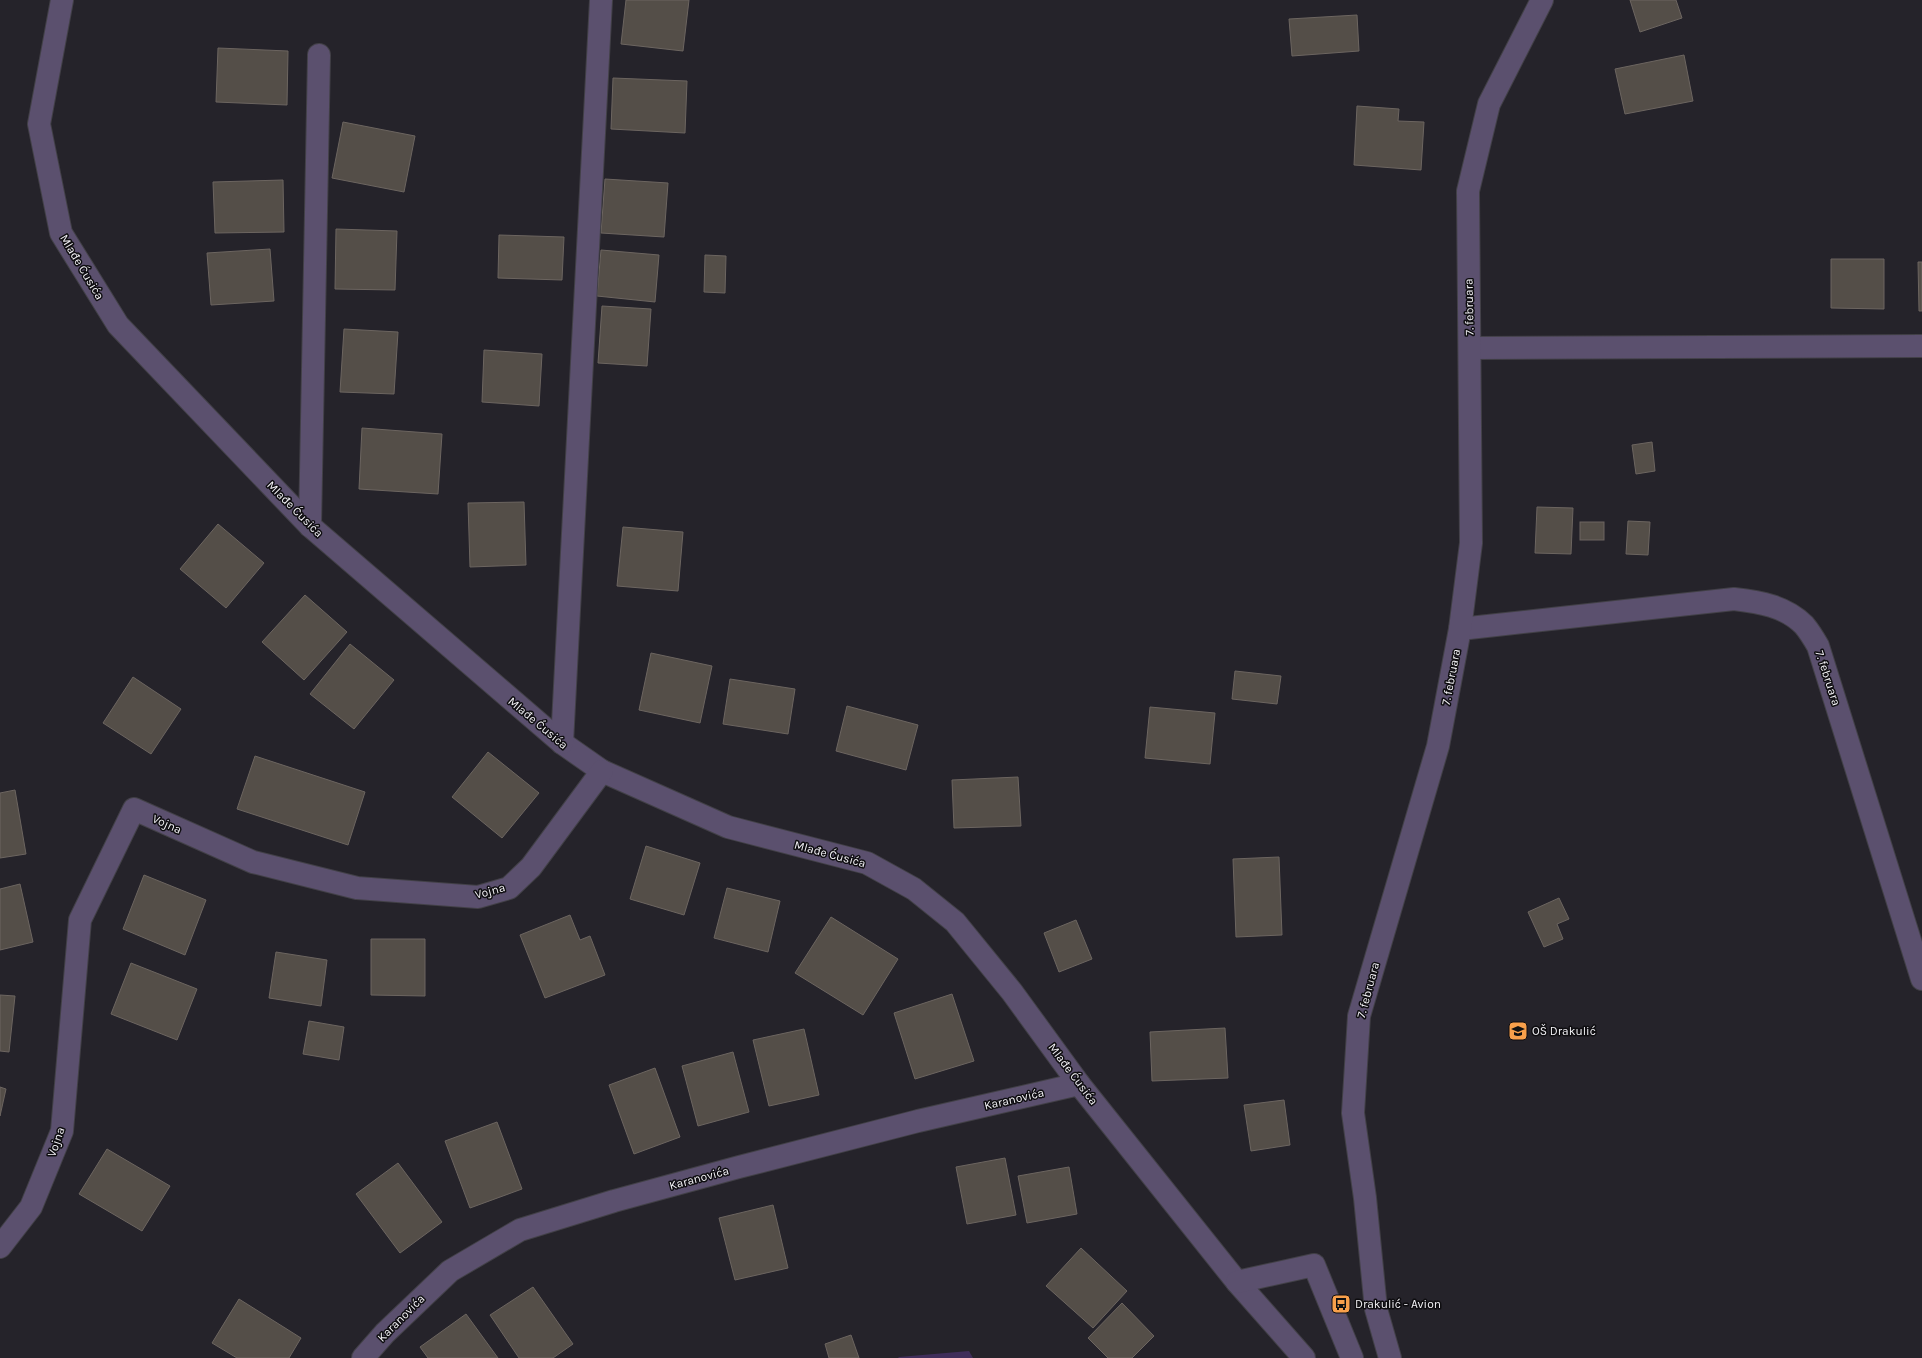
<svg xmlns="http://www.w3.org/2000/svg" width="1922" height="1358" font-family="Karla,sans-serif">
	<style>
		.green { fill: #402e5a }
		.building { fill: #544e48; stroke: #6c6560 }
		.lines { fill: none; stroke-linecap: round; stroke-linejoin: round }
		.minor-casing { stroke: #424047; stroke-width: 24 }
		.minor { stroke: #5b506e; stroke-width: 22 }
		.labels { text-anchor: middle; stroke-width: 3; stroke-linejoin: round; paint-order: stroke }
		.street-label { font-size: 12px; fill: #f3f2f6; stroke: #0e0d10 }
		.poi-label { font-size: 12px; fill: #f3f2f6; stroke: #0e0d10; text-anchor: start }
	</style>
	<rect width="100%" height="100%" fill="#25232a"/>
	<polygon class="green" points="969,1351 973,1358 898,1358 899,1357"/>
	<g class="building">
		<polygon points="626,0 689,0 683,51 621,44"/>
		<polygon points="1630,0 1676,0 1682,18 1640,32"/>
		<polygon points="1357,15 1359,51 1292,56 1289,19"/>
		<polygon points="218,48 288,51 287,105 216,102"/>
		<polygon points="1684,55 1693,101 1625,114 1615,69"/>
		<polygon points="613,78 687,81 685,133 611,129"/>
		<polygon points="1357,106 1399,109 1398,121 1424,122 1421,170 1354,165"/>
		<polygon points="343,122 415,136 404,192 332,178"/>
		<polygon points="605,179 668,183 664,237 601,233"/>
		<polygon points="283,180 284,232 215,233 213,182"/>
		<polygon points="336,229 397,231 395,290 335,289"/>
		<polygon points="499,235 564,237 562,280 498,278"/>
		<polygon points="270,249 274,301 211,305 207,253"/>
		<polygon points="601,250 659,255 655,302 597,296"/>
		<polygon points="705,255 726,256 725,293 704,292"/>
		<polygon points="1831,259 1884,259 1884,309 1831,308"/>
		<polygon points="1918,262 1922,262 1922,311 1919,311"/>
		<polygon points="602,306 651,309 647,366 598,363"/>
		<polygon points="344,329 398,332 394,394 340,392"/>
		<polygon points="484,350 542,354 539,406 482,402"/>
		<polygon points="362,428 442,434 438,494 359,489"/>
		<polygon points="1652,442 1655,471 1636,474 1632,445"/>
		<polygon points="524,502 526,565 470,567 468,503"/>
		<polygon points="1537,507 1573,508 1571,554 1535,553"/>
		<polygon points="1628,521 1650,522 1648,555 1626,554"/>
		<rect x="1580" y="522" width="24" height="18"/>
		<polygon points="218,524 264,563 226,608 180,569"/>
		<polygon points="623,527 683,532 678,591 617,586"/>
		<polygon points="305,595 347,632 304,680 262,642"/>
		<polygon points="350,644 394,680 354,729 310,694"/>
		<polygon points="651,653 712,666 700,723 639,710"/>
		<polygon points="1235,671 1281,676 1277,704 1232,699"/>
		<polygon points="133,677 181,709 151,754 103,723"/>
		<polygon points="730,679 795,689 788,734 723,724"/>
		<polygon points="847,706 918,725 906,770 836,751"/>
		<polygon points="1150,707 1215,713 1210,764 1145,758"/>
		<polygon points="488,752 539,793 502,838 452,797"/>
		<polygon points="255,756 365,792 348,845 237,809"/>
		<polygon points="1018,777 1021,826 954,828 952,780"/>
		<polygon points="15,790 26,854 0,858 0,793"/>
		<polygon points="646,846 700,863 684,915 630,899"/>
		<polygon points="1279,857 1282,935 1236,937 1233,859"/>
		<polygon points="144,875 206,900 185,955 123,929"/>
		<polygon points="20,884 33,942 0,950 0,889"/>
		<polygon points="727,888 780,901 768,952 714,938"/>
		<polygon points="1559,898 1569,919 1557,924 1563,939 1544,947 1528,912"/>
		<polygon points="570,915 580,940 590,936 605,975 545,998 520,935"/>
		<polygon points="831,917 898,959 863,1015 795,973"/>
		<polygon points="1076,920 1092,959 1059,972 1044,933"/>
		<polygon points="371,939 425,939 425,996 371,995"/>
		<polygon points="276,952 327,960 321,1006 269,998"/>
		<polygon points="131,963 197,989 177,1040 111,1014"/>
		<polygon points="952,994 974,1061 915,1079 894,1013"/>
		<polygon points="0,995 15,996 9,1052 0,1051"/>
		<polygon points="309,1021 344,1027 339,1060 303,1054"/>
		<polygon points="1225,1028 1228,1078 1152,1081 1150,1032"/>
		<polygon points="804,1029 819,1095 769,1106 753,1040"/>
		<polygon points="733,1052 749,1112 698,1126 682,1066"/>
		<polygon points="655,1068 680,1137 634,1154 609,1085"/>
		<polygon points="0,1087 6,1089 0,1116"/>
		<polygon points="1284,1100 1290,1145 1251,1151 1244,1105"/>
		<polygon points="497,1122 522,1189 470,1208 445,1141"/>
		<polygon points="107,1149 170,1186 142,1231 79,1194"/>
		<polygon points="1005,1158 1016,1215 967,1224 956,1167"/>
		<polygon points="398,1163 442,1222 400,1253 356,1194"/>
		<polygon points="1069,1167 1077,1214 1027,1223 1018,1176"/>
		<polygon points="773,1205 788,1268 735,1280 719,1218"/>
		<polygon points="1081,1248 1127,1291 1093,1328 1046,1286"/>
		<polygon points="533,1287 573,1344 553,1358 519,1358 490,1315"/>
		<polygon points="239,1299 301,1338 289,1358 237,1358 212,1343"/>
		<polygon points="1122,1303 1154,1336 1132,1358 1108,1358 1088,1338"/>
		<polygon points="466,1314 498,1358 428,1358 420,1347"/>
		<polygon points="851,1335 859,1358 829,1358 825,1344"/>
	</g>
	<g class="lines">
		<defs>
			<g id="minor">
				<polyline points="62,0 39,124 61,233 118,325 310,526 562,743 602,771 728,827 867,863 914,889 955,922 1012,992 1079,1084 1237,1282 1304,1358"/>
				<polyline points="1470,348 1922,346"/>
				<polyline points="310,526 319,55"/>
				<path d="M 1460,629 L 1734,599 C 1760,602 1785,606 1804,625 C 1809,631 1814,639 1818,646 L 1922,979"/>
				<polyline points="562,743 601,0"/>
				<polyline points="0,1247 31,1207 62,1131 80,920 134,809 253,862 357,888 478,897 509,888 531,867 602,771"/>
				<polyline points="1237,1282 1314,1265 1352,1358"/>
				<polyline points="363,1358 385,1333 450,1271 520,1230 614,1201 739,1167 918,1121 1079,1084"/>
				<polyline points="1390,1358 1376,1309 1365,1198 1353,1113 1359,1016 1438,746 1460,629 1471,543 1468,191 1489,104 1542,0"/>
			</g>
		</defs>
		<use href="#minor" class="minor-casing"/>
		<use href="#minor" class="minor"/>
	</g>
	<defs>
		<symbol id="school-square" viewBox="-11 -11 22 22"><rect x="-9" y="-9" width="18" height="18" rx="4" fill="#f8a04b" stroke="#0e0d10"/><path d="M0-5L7-2L0 1L-7-2ZM-4 1L0 2.5L4 1V4Q0 6-4 4Z" fill="#111"/></symbol>
		<symbol id="bus-square" viewBox="-11 -11 22 22"><rect x="-9" y="-9" width="18" height="18" rx="4" fill="#f8a04b" stroke="#0e0d10"/><path d="M-5-6H5V4H4V6H2V4H-2V6H-4V4H-5ZM-3.5-4V0h7V-4ZM-3.5 1.2v1.5H-2V1.2ZM2 1.2v1.5H3.5V1.2Z" fill="#111"/></symbol>
	</defs>
	<g fill-rule="evenodd">
		<use href="#school-square" x="1507" y="1020" width="22" height="22"/>
		<use href="#bus-square" x="1330" y="1293" width="22" height="22"/>
	</g>
	<g class="labels">
		<g class="street-label">
			<text transform="translate(82 267) rotate(59)" y="4">Mlađe Ćusića</text>
			<text transform="translate(1469 307) rotate(-91)" y="4">7. februara</text>
			<text transform="translate(295 509) rotate(45)" y="4">Mlađe Ćusića</text>
			<text transform="translate(1451 677) rotate(-79)" y="4">7. februara</text>
			<text transform="translate(1828 678) rotate(72)" y="4">7. februara</text>
			<text transform="translate(538 723) rotate(40)" y="4">Mlađe Ćusića</text>
			<text transform="translate(167 824) rotate(24)" y="4">Vojna</text>
			<text transform="translate(830 854) rotate(15)" y="4">Mlađe Ćusića</text>
			<text transform="translate(490 891) rotate(-15)" y="4">Vojna</text>
			<text transform="translate(1368 990) rotate(-75)" y="4">7. februara</text>
			<text transform="translate(1073 1074) rotate(53)" y="4">Mlađe Ćusića</text>
			<text transform="translate(1014 1099) rotate(-13)" y="4">Karanovića</text>
			<text transform="translate(56 1142) rotate(-71)" y="4">Vojna</text>
			<text transform="translate(699 1178) rotate(-15)" y="4">Karanovića</text>
			<text transform="translate(401 1318) rotate(-45)" y="4">Karanovića</text>
		</g>
		<g class="poi-label">
			<text x="1532" y="1035">OŠ Drakulić</text>
			<text x="1355" y="1308">Drakulić - Avion</text>
		</g>
	</g>
</svg>
